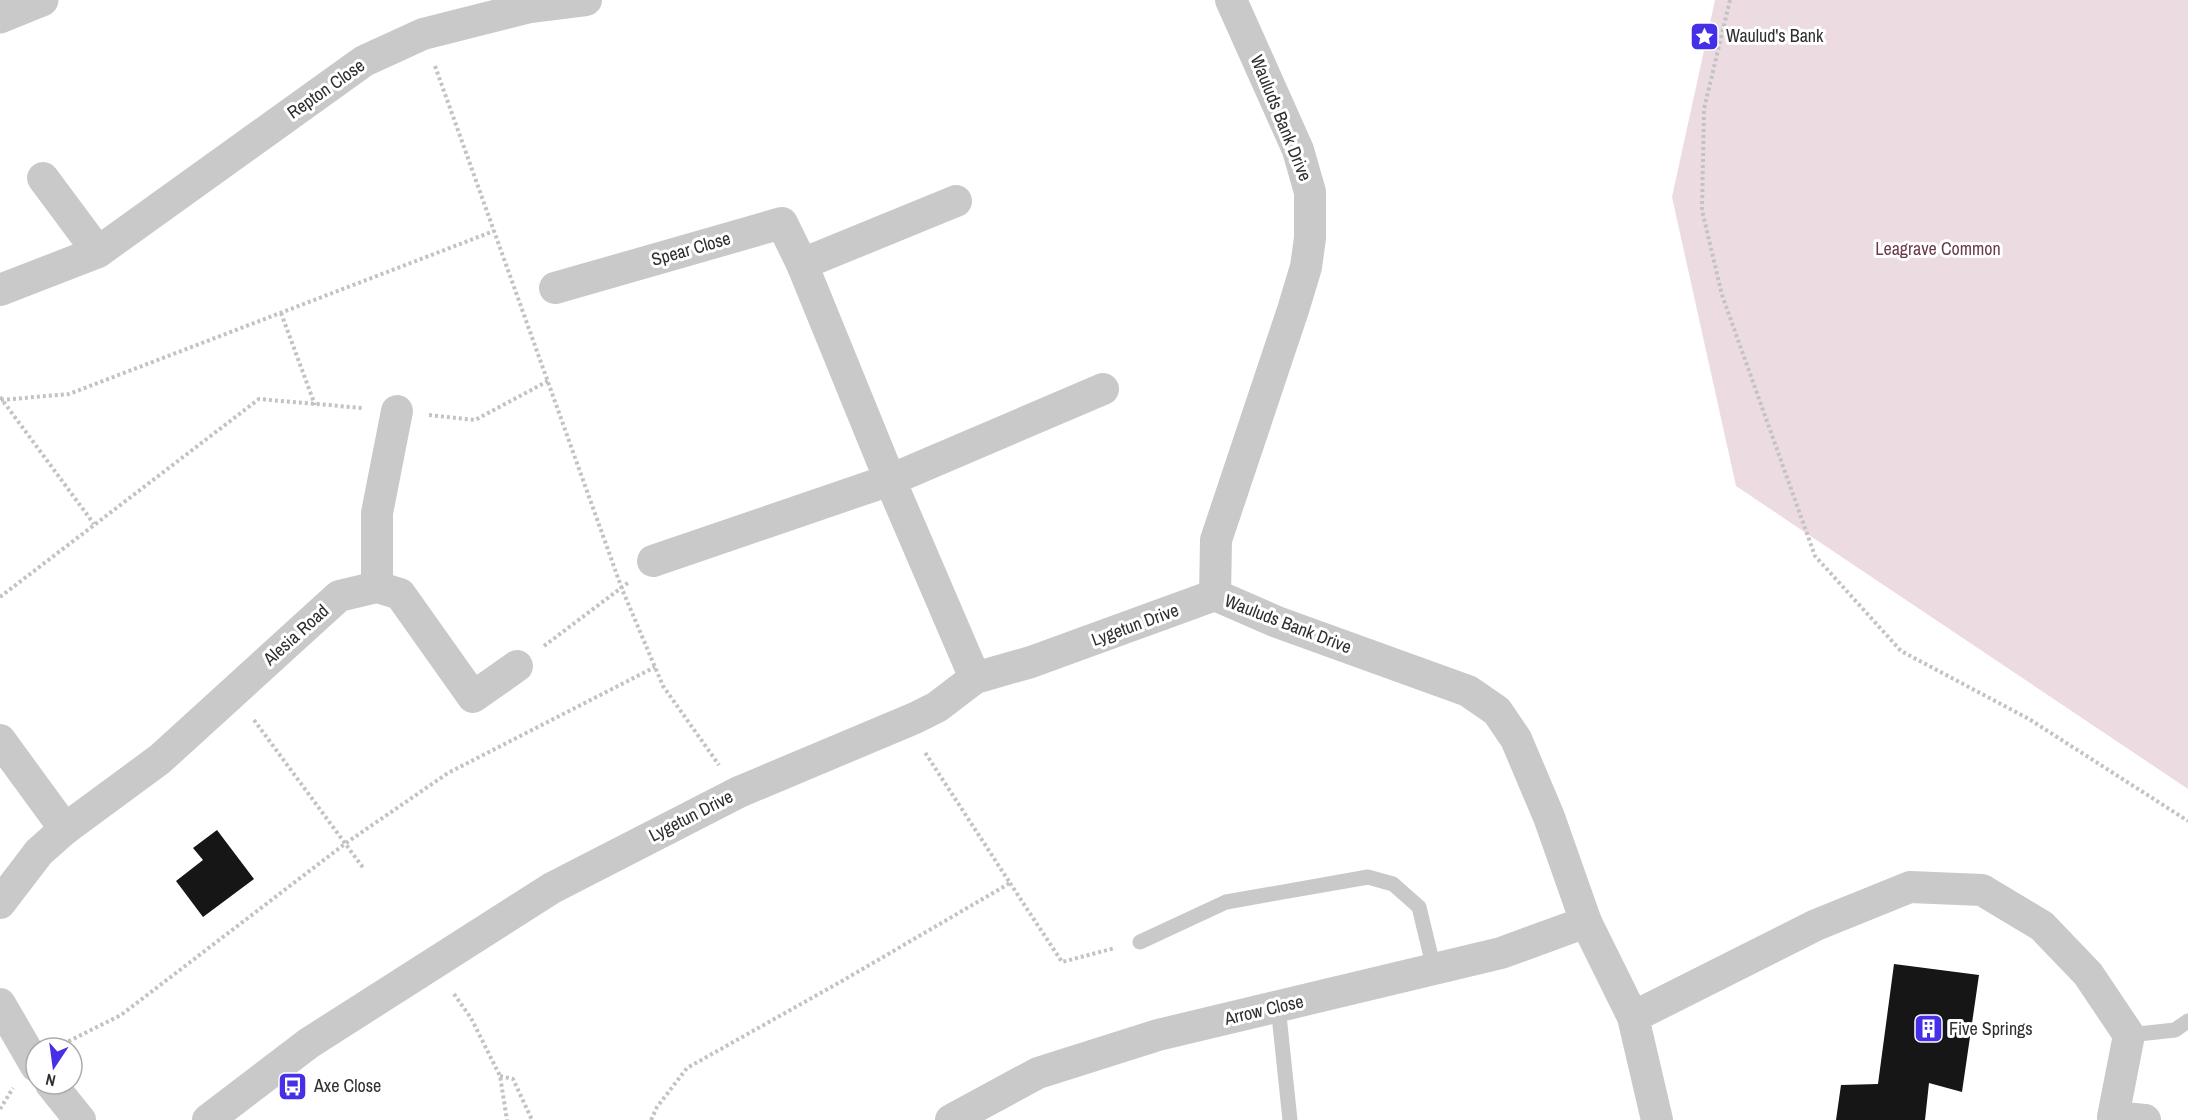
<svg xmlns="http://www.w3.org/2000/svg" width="2188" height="1120" font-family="'Archivo Narrow',sans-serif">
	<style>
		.green { fill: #ecdce2 }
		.building { fill: #161616 }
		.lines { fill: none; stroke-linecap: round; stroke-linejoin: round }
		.path { stroke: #c3c3c3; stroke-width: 4; stroke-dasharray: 3 3; stroke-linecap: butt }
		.service { stroke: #c9c9c9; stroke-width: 15 }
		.minor { stroke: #c9c9c9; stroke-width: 32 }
		.tertiary { stroke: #c9c9c9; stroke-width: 33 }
		.labels { text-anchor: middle; stroke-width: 6; stroke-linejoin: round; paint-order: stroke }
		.poi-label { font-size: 18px; fill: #2f2f2f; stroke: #fff; text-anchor: start }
		.street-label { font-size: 18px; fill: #2f2f2f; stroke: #fff }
		.park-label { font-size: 18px; fill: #6b3b48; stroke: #fff }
	</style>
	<rect width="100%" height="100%" fill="#fff"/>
	<polygon class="green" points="1715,0 2188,0 2188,789 1736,486 1672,197"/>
	<g class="building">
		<polygon points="217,830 254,879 203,917 176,881 203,860 193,848"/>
		<polygon points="1894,964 1979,975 1962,1092 1929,1083 1925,1120 1836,1120 1841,1085 1878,1084"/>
	</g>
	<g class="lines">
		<g class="path">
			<polyline points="1730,0 1704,109 1702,210 1722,295 1815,556 1901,651 2029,719 2188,821"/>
			<polyline points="435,66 622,589 663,686 719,765"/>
			<polyline points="281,313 315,405"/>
			<polyline points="0,397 94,524"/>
			<polyline points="1,400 69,394 494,231"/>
			<polyline points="429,415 475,420 548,381"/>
			<polyline points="0,597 259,399 362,408"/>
			<polyline points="544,646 629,582"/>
			<polyline points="254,720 364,869"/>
			<polyline points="1010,883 1062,962 1115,948"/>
			<polyline points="454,994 471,1018 500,1076 507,1120"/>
			<polyline points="63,1044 121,1015 346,843 448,773 655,667"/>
			<polyline points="500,1076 513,1079 532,1120"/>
			<polyline points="0,1109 13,1088"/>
			<polyline points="651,1120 657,1107 687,1068 842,981 1010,883 924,751"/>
		</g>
		<g class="service">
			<polyline points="1140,942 1226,902 1368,877 1393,884 1419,907 1434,969"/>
			<polyline points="1278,1006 1290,1120"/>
			<polyline points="2129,1035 2175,1030 2188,1021"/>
		</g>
		<g class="minor">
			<polyline points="43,178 98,252"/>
			<polyline points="802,264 956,201"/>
			<polyline points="555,288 782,223 802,264 890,480 975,678"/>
			<polyline points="0,290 98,252 364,61 423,34 530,7 586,0"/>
			<polyline points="653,561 890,480 1103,389"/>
			<polyline points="377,587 377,513 397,411"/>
			<polyline points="1215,595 1277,622 1468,691 1497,711 1516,739 1549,817 1586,922 1633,1017 1657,1120"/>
			<polyline points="1215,595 1216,540 1293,310 1306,267 1310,238 1310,192 1298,150 1231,0"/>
			<polyline points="0,740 65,829"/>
			<polyline points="0,903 39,852 65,829 160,759 339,596 377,587 400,594 473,697 517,666"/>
			<polyline points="0,1004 36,1066"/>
			<polyline points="1633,1017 1816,925 1910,887 1982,890 2042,926 2088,974 2129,1035 2113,1117 2145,1120"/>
			<polyline points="51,1084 80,1120"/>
			<polyline points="208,1120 309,1043 552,888 739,792 915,718 937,707 975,678 1031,662 1215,595"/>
			<polyline points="951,1120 1038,1073 1158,1035 1501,953 1586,922"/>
		</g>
		<polyline class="tertiary" points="0,17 42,0"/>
	</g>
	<defs>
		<symbol id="sight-square" viewBox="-11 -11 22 22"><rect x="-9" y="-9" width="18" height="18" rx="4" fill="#452fe7" stroke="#fff"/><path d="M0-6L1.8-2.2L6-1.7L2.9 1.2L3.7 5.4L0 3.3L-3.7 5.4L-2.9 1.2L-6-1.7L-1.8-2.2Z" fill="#fff"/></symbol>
		<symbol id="building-square" viewBox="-11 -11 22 22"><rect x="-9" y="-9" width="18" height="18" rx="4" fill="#452fe7" stroke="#fff"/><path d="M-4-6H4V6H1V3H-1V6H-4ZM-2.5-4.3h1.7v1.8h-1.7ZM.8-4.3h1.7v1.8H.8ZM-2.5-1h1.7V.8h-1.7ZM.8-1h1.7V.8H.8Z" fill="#fff"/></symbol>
		<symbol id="bus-square" viewBox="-11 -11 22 22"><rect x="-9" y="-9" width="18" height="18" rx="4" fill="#452fe7" stroke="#fff"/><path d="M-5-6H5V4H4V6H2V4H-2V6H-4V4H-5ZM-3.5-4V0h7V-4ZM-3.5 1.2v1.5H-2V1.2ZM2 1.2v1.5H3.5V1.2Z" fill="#fff"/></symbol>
	</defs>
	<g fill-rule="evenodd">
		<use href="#sight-square" x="1688" y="20" width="33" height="33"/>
		<use href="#building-square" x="1912" y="1012" width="33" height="33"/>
		<use href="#bus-square" x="276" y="1070" width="33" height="33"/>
	</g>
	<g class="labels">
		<g class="poi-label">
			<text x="1726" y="42">Waulud's Bank</text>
			<text x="1949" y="1035">Five Springs</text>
			<text x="314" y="1092">Axe Close</text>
		</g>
		<g class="street-label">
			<text transform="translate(326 89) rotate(-35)" y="6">Repton Close</text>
			<text transform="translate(1281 118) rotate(68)" y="6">Wauluds Bank Drive</text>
			<text transform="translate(691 249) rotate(-16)" y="6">Spear Close</text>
			<text transform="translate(1288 624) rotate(21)" y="6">Wauluds Bank Drive</text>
			<text transform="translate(1135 625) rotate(-20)" y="6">Lygetun Drive</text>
			<text transform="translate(296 635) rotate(-42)" y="6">Alesia Road</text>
			<text transform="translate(691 816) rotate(-27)" y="6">Lygetun Drive</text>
			<text transform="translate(1264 1010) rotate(-13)" y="6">Arrow Close</text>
		</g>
		<g class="park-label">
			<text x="1938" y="255">Leagrave Common</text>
		</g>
	</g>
	<g transform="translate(54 1066) rotate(193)"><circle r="28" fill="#ffffff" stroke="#acacac" stroke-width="1.5"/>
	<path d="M0-4.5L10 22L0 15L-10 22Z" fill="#452fe7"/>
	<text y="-9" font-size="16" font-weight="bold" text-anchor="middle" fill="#2f2f2f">N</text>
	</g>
</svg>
